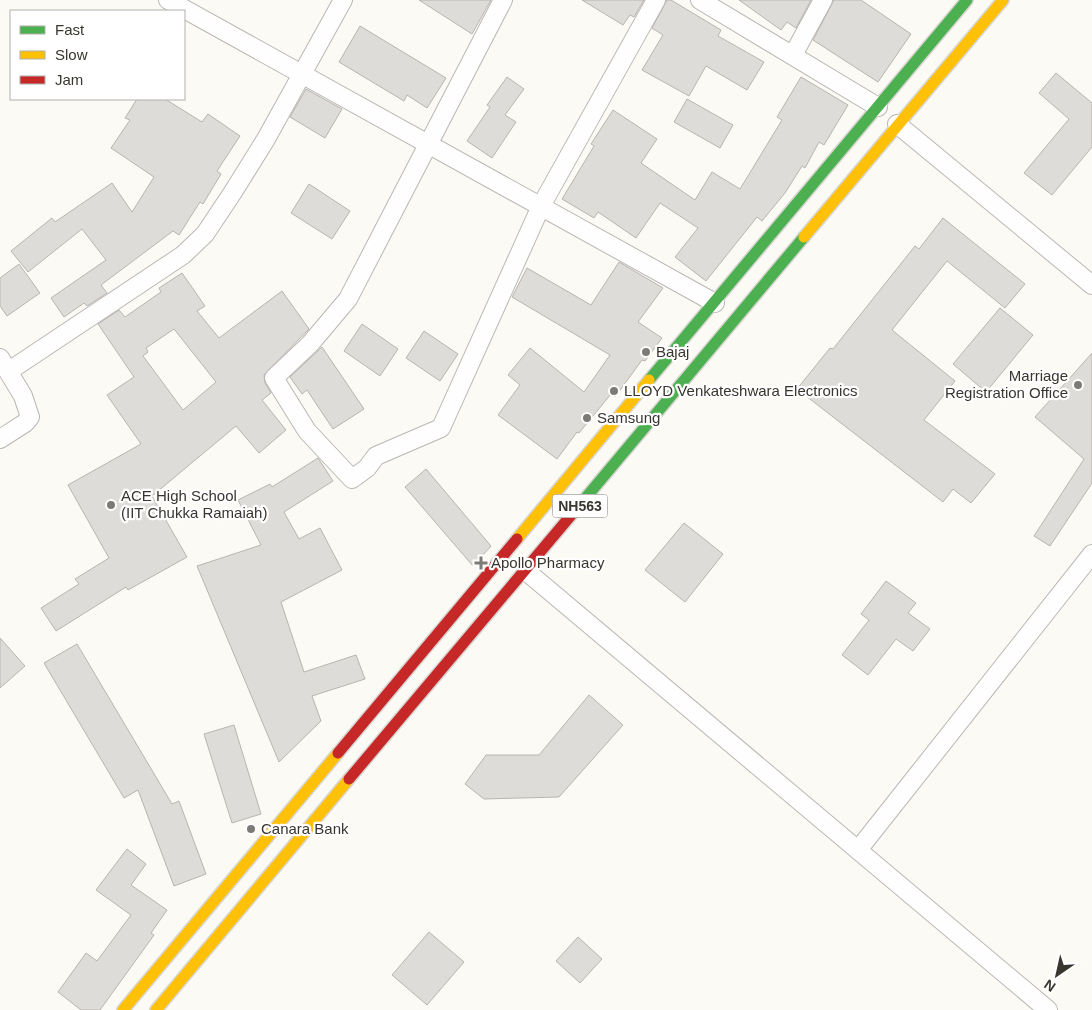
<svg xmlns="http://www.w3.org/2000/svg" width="1092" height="1010" font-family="Arial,sans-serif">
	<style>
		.building { fill: #dedcd8; stroke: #b8b5b1; fill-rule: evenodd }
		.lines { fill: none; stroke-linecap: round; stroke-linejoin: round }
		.street-casing { stroke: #bab7b3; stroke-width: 20 }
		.fast-casing { stroke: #d7d5d2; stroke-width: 14 }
		.slow-casing { stroke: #d7d5d2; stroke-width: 14 }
		.jam-casing { stroke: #d7d5d2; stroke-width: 14 }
		.street { stroke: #fffefe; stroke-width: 18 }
		.fast { stroke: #4caf50; stroke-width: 11 }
		.slow { stroke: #ffc107; stroke-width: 11 }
		.jam { stroke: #c62828; stroke-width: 11 }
		.poi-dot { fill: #7d7b75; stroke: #fff; stroke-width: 2 }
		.labels { text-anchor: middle; stroke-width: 4.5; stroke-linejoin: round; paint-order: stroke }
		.shield { fill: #fff; stroke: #74726e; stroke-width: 1 }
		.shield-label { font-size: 14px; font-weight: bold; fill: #393630 }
		.poi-label { font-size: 15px; fill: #393630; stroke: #fff; text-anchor: start }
	</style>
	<rect width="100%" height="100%" fill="#fcfaf5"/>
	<g class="building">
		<polygon points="419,0 491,0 472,34"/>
		<polygon points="582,0 644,0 634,17 630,15 623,25"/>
		<polygon points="667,0 671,0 721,30 718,36 764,62 747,90 706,66 689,96 642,70 663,35 652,28"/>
		<polygon points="739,0 811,0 796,28 787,22 781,30"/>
		<polygon points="834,0 861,0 911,34 878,82 813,40"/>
		<polygon points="360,26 446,78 427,108 407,95 404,101 339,62"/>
		<polygon points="1056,73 1092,103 1092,147 1052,195 1024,173 1069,119 1039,93"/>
		<polygon points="507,77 524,89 505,115 516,122 492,158 467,141 490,107 487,105"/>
		<polygon points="801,77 848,105 824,145 819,142 805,168 802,166 785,193 762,221 757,217 706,281 675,257 698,228 660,203 636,238 598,212 594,218 562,199 594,146 591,144 613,110 657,139 641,163 695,200 712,172 740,189 782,120 777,117"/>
		<polygon points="306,89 342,109 325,138 290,117"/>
		<polygon points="137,99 165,99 202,122 208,114 240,136 217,171 221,174 203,204 200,202 179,235 173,231 101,285 107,293 87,306 84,303 64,317 51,298 106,260 82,229 28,272 11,251 52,218 55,222 112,183 132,212 154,177 111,148 130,120 125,118"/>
		<polygon points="687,99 733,125 720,148 674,122"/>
		<polygon points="309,184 350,211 332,239 291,213"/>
		<polygon points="943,218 1025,284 1005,308 947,261 892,330 955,381 924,420 995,474 971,503 953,489 943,502 797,389 830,348 833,349 915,246 919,249"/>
		<polygon points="619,262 663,288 638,322 662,338 645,361 642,360 615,397 611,394 579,433 577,432 557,459 498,415 520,385 508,375 530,348 584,392 610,355 512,297 527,268 591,305"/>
		<polygon points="19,264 40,293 7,316 0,306 0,278"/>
		<path d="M 182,273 L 205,306 L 197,311 L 219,338 L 282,291 L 309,329 L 264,375 L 265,383 L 271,393 L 262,400 L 286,430 L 259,453 L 236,426 L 152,496 L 187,557 L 128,590 L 126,587 L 56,631 L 41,608 L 79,584 L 75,579 L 109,558 L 68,485 L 141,444 L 107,395 L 134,377 L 98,324 L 119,310 L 125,317 L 161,292 L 159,288 ZM 174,329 L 216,382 L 183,410 L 143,356 L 148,352 L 146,348 Z"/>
		<polygon points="1000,308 1033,335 986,392 953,364"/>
		<polygon points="362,324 398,349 380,376 344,351"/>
		<polygon points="424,331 458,354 440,381 406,358"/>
		<polygon points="322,347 364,409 333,429 307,390 302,394 290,377"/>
		<polygon points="1092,353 1092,483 1050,546 1034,536 1084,459 1035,417"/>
		<polygon points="318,458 333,481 284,512 299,539 320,528 342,570 281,602 304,672 356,655 365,679 312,696 321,721 279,762 197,566 261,545 238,500 270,484 272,487"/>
		<polygon points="426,469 491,546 473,566 405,487"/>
		<polygon points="684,523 723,554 685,602 645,570"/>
		<polygon points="886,581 916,603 908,613 930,629 913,651 896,639 868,675 842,655 869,620 861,614"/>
		<polygon points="0,638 25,666 0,688"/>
		<polygon points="77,644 172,804 179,801 206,874 174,886 138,790 124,798 44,663"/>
		<polygon points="589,695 623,725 559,797 484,799 465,784 486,755 539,755"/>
		<polygon points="234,725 261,814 232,823 204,734"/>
		<polygon points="127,849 146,864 131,885 167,910 151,933 154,935 100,1010 81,1010 58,992 86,953 97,961 131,915 96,890"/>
		<polygon points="429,932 464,962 427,1005 392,975"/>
		<polygon points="578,937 602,959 580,983 556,961"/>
	</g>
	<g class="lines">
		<defs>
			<g id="street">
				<polyline points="168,0 715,303"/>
				<polyline points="503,0 348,299 310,344 274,378 307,431 352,479 367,468 376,456 441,428 541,206 656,0"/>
				<polyline points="700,0 878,107"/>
				<polyline points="793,55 823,0"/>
				<polyline points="897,124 1092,285"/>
				<polyline points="0,358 23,396 30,417 25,423 0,439"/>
				<polyline points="9,371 183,255 205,234 233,192 266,139 343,0"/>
				<polyline points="526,571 1048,1010"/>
				<polyline points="858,850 1092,554"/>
			</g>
			<g id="fast">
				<polyline points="649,380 967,0"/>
				<polyline points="578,507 804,237"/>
			</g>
			<g id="slow">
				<polyline points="804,237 1003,0"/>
				<polyline points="517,539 649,380"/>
				<polyline points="123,1010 338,753"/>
				<polyline points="156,1010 349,779"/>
			</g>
			<g id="jam">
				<polyline points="338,753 517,539"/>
				<polyline points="349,779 578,507"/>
			</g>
		</defs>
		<use href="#street" class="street-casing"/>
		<use href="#fast" class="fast-casing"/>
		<use href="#slow" class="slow-casing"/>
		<use href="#jam" class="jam-casing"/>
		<use href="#street" class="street"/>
		<use href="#fast" class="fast"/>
		<use href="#slow" class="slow"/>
		<use href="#jam" class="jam"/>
	</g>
	<g class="poi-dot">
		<circle cx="646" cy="352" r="5"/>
		<circle cx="1078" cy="385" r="5"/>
		<circle cx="614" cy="391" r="5"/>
		<circle cx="587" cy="418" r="5"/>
		<circle cx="111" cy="505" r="5"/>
		<path d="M478.5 555.5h5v5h5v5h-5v5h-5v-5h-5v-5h5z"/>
		<circle cx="251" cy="829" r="5"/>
	</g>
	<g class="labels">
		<rect class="shield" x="552.5" y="494.5" width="55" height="23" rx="4"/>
		<g class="shield-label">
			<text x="580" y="511">NH563</text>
		</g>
		<g class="poi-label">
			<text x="656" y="357">Bajaj</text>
			<text x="1068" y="381" text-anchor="end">Marriage<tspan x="1068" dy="17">Registration Office</tspan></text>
			<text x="624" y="396">LLOYD Venkateshwara Electronics</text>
			<text x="597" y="423">Samsung</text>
			<text x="121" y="501">ACE High School<tspan x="121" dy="17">(IIT Chukka Ramaiah)</tspan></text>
			<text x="491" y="568">Apollo Pharmacy</text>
			<text x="261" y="834">Canara Bank</text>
		</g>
	</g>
	<rect x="10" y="10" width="175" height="90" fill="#ffffff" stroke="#b0afac"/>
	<rect x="20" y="26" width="25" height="8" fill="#4caf50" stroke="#b0afac"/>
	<text x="55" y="35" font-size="15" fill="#393630">Fast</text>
	<rect x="20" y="51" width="25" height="8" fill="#ffc107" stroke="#b0afac"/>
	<text x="55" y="60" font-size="15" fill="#393630">Slow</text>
	<rect x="20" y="76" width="25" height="8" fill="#c62828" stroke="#b0afac"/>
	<text x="55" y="85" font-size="15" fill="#393630">Jam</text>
	<g transform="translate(1057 975) rotate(214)" stroke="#ffffff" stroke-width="4" paint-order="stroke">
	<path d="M0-4L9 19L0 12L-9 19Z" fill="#393630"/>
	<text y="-8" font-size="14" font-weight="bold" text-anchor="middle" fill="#393630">N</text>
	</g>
</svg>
